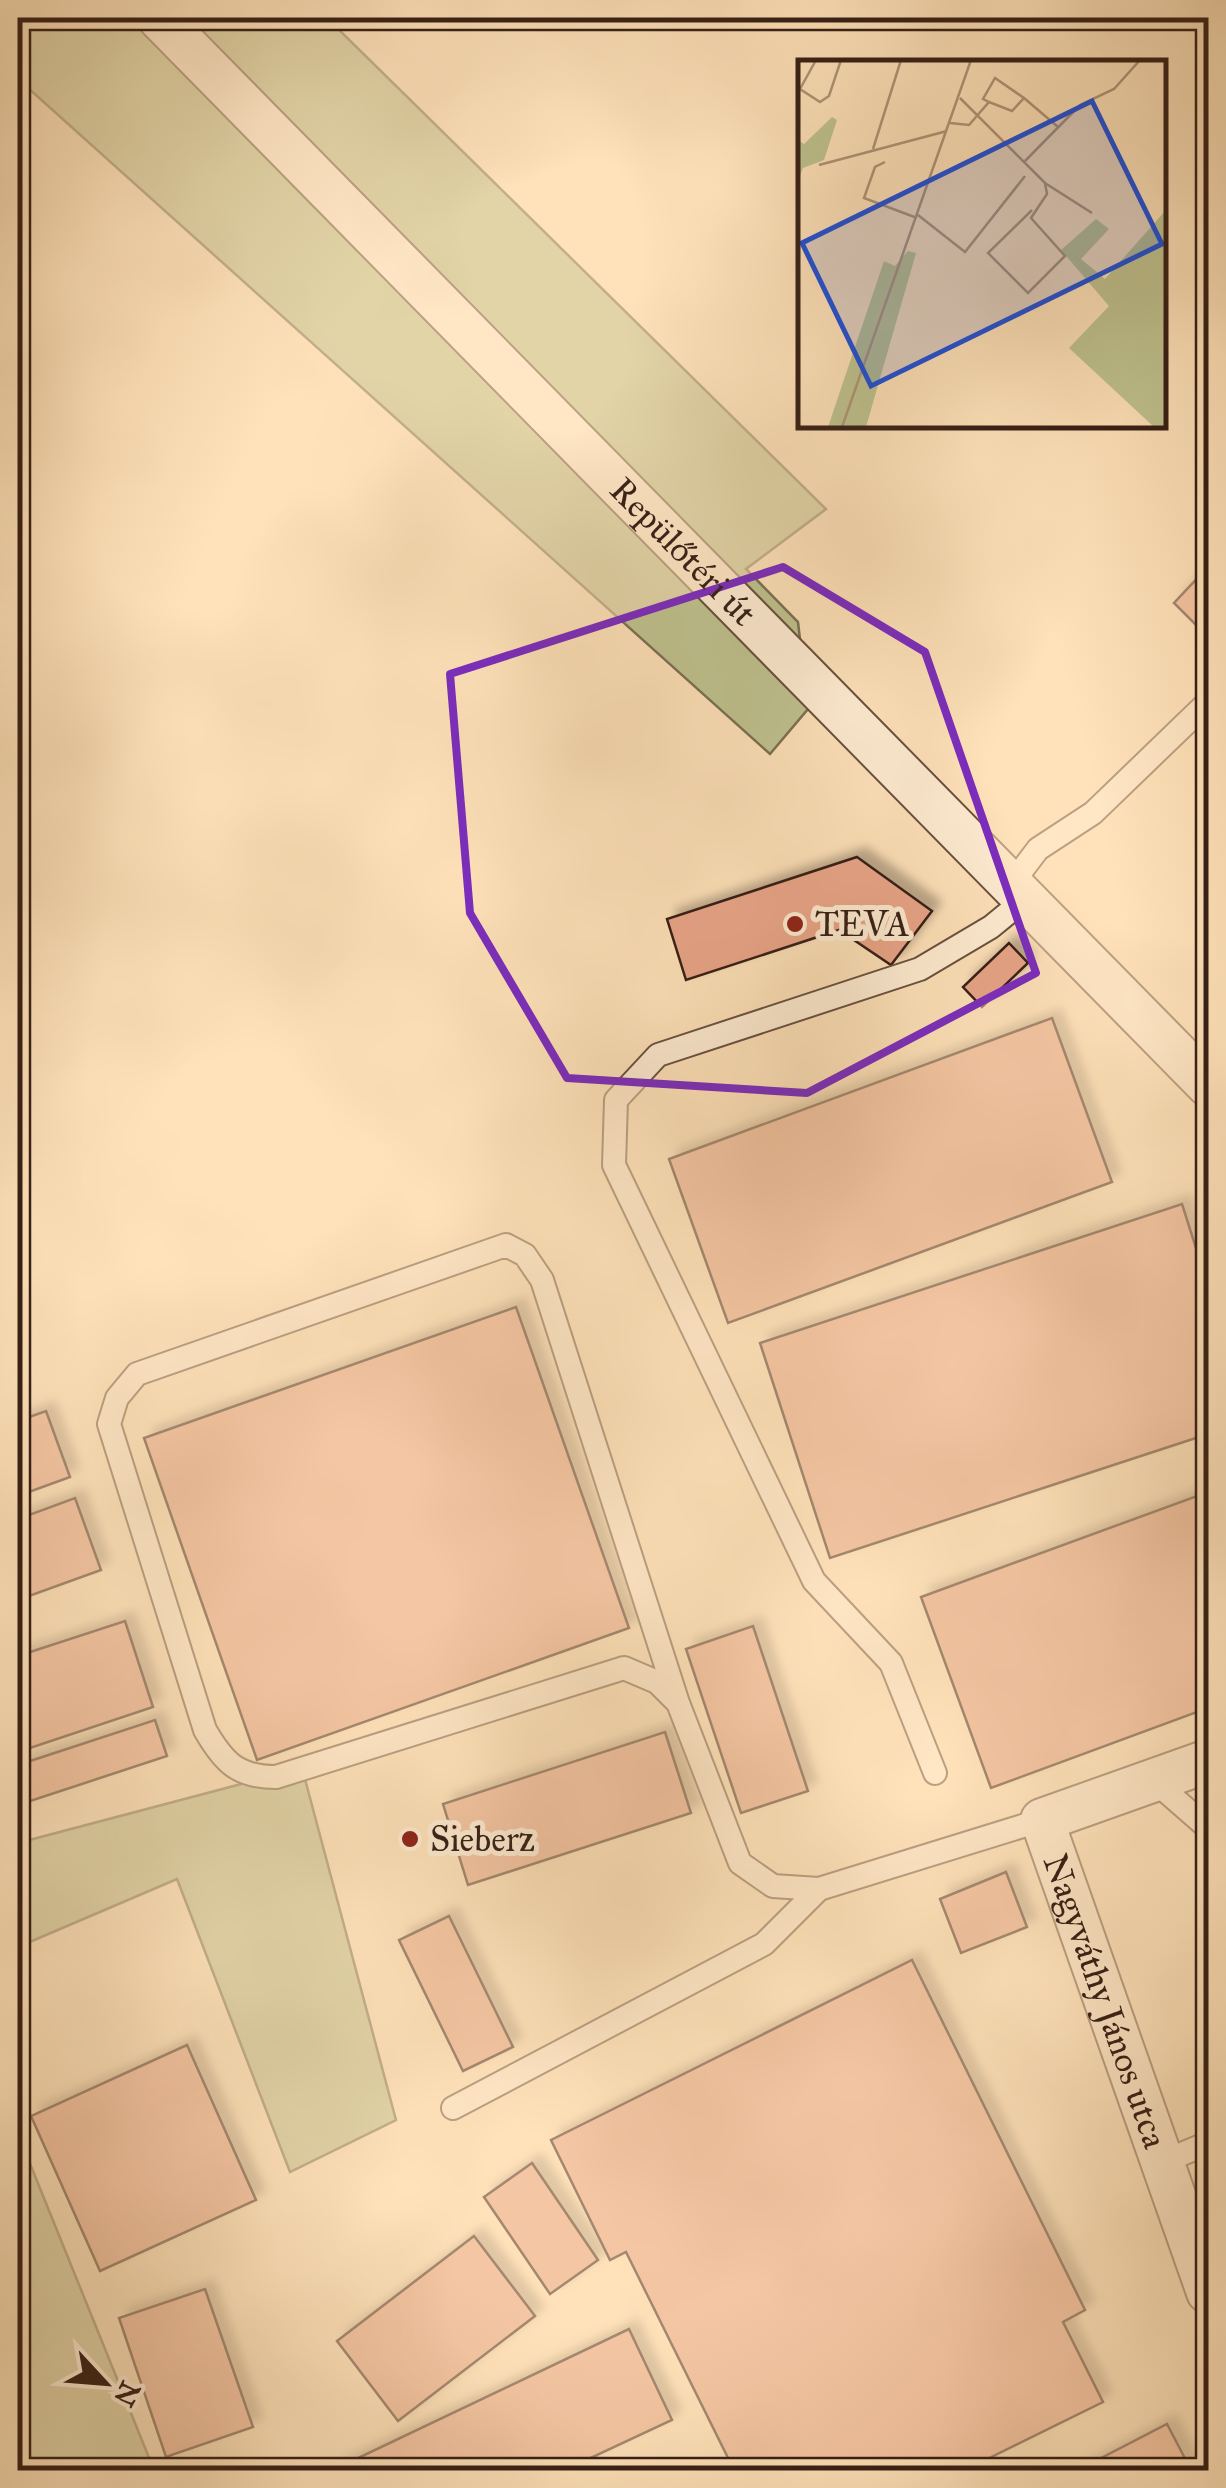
<svg xmlns="http://www.w3.org/2000/svg" width="1226" height="2488" font-family="'IM FELL Great Primer',serif">
	<style>
		.green { fill: #bfc390; stroke: #7a7153; stroke-width: 2.5 }
		.building { fill: #e9a588; stroke: #361f16; stroke-width: 2.5; filter: url(#shadow) }
		.lines { fill: none; stroke-linecap: round; stroke-linejoin: round }
		.lane-casing { stroke: #68503f; stroke-width: 26 }
		.street-casing { stroke: #68503f; stroke-width: 46 }
		.lane { stroke: #ffecd2; stroke-width: 22 }
		.street { stroke: #ffecd2; stroke-width: 42 }
		.marked { fill: none; stroke: #7b2cbf; stroke-width: 8; stroke-linejoin: round }
		.poi-dot { fill: #8f2418; stroke: #ffecd2; stroke-width: 4 }
		.labels { text-anchor: middle; stroke-width: 10; stroke-linejoin: round; paint-order: stroke }
		.street-label { font-size: 35px; fill: #361f16; stroke: #ffecd2 }
		.poi-label { font-size: 35px; fill: #361f16; stroke: #ffecd2; text-anchor: start }
		.inset-road { fill: none; stroke: #af9478; stroke-width: 2.5 }
		.view { fill: #1d4ed8; fill-opacity: 0.15; stroke: #1d4ed8; stroke-width: 5 }
		.inset-edge { fill: none; stroke: #361f16; stroke-width: 5 }
	</style>
	<defs>
		<filter id="shadow"><feDropShadow dx="9" dy="-9" stdDeviation="5" flood-color="#0004"/></filter>
	</defs>
	<rect width="100%" height="100%" fill="#ffe2ba"/>
	<filter id="stains"><feTurbulence type="fractalNoise" baseFrequency=".002" numOctaves="4"/><feColorMatrix values="0 0 0 0 .2 0 0 0 0 .09 0 0 0 0 .02 0 0 0 .5 -.17"/></filter>
	<radialGradient id="worn" r=".72"><stop offset=".6" stop-color="#630" stop-opacity="0"/><stop offset="1" stop-color="#630" stop-opacity=".3"/></radialGradient>
	<g class="green">
		<polygon points="18,18 327,18 826,509 746,569 798,622 808,709 770,754 18,79"/>
		<polygon points="302,1768 396,2120 290,2172 177,1879 18,1947 18,1843"/>
		<polygon points="18,2134 154,2470 18,2470"/>
	</g>
	<g class="building">
		<polygon points="1208,567 1208,637 1174,603"/>
		<polygon points="857,857 932,911 891,965 839,930 686,980 667,919"/>
		<polygon points="1009,943 1028,963 982,1007 963,987"/>
		<polygon points="1052,1018 1112,1182 728,1323 669,1159"/>
		<polygon points="1182,1204 1208,1286 1208,1434 830,1558 760,1343"/>
		<polygon points="516,1307 629,1628 257,1760 144,1438"/>
		<polygon points="46,1411 70,1477 18,1496 18,1421"/>
		<polygon points="1208,1492 1208,1708 991,1788 921,1597"/>
		<polygon points="75,1498 101,1570 18,1600 18,1519"/>
		<polygon points="125,1621 153,1707 18,1752 18,1656"/>
		<polygon points="753,1626 808,1791 741,1813 686,1649"/>
		<polygon points="155,1720 167,1756 18,1805 18,1765"/>
		<polygon points="665,1732 691,1813 468,1885 443,1804"/>
		<polygon points="1006,1872 1027,1927 961,1953 940,1899"/>
		<polygon points="449,1916 513,2047 463,2071 399,1940"/>
		<polygon points="912,1960 1085,2310 1063,2322 1103,2402 965,2470 734,2470 626,2252 610,2260 551,2140"/>
		<polygon points="187,2045 256,2200 100,2271 31,2116"/>
		<polygon points="532,2163 598,2260 550,2294 484,2197"/>
		<polygon points="474,2236 535,2316 398,2421 337,2341"/>
		<polygon points="205,2289 253,2427 166,2457 119,2318"/>
		<polygon points="629,2329 672,2420 565,2470 333,2470"/>
		<polygon points="1167,2424 1191,2470 1078,2470"/>
	</g>
	<g class="lines">
		<defs>
			<g id="lane">
				<polyline points="1010,886 1038,849 1093,813 1208,702"/>
				<path d="M 678,1703 L 542,1280 L 525,1255 L 506,1245 L 137,1374 L 117,1398 L 109,1424 L 205,1730 C 224,1763 238,1777 276,1777 L 624,1668 L 657,1682 L 678,1703 L 740,1863 L 773,1886 L 819,1889"/>
				<polyline points="935,1773 891,1663 814,1581 614,1165 616,1100 658,1055 920,969 991,927 1024,900"/>
				<polyline points="1153,1780 1208,1828"/>
				<polyline points="453,2108 764,1944 819,1889 1042,1820"/>
				<polyline points="1163,2162 1208,2143"/>
			</g>
			<g id="street">
				<path id="s1" d="M 159,18 L 1208,1085"/>
				<path id="s2" d="M 1208,1761 L 1042,1820 L 1208,2292"/>
			</g>
		</defs>
		<use href="#lane" class="lane-casing"/>
		<use href="#street" class="street-casing"/>
		<use href="#lane" class="lane"/>
		<use href="#street" class="street"/>
	</g>
	<path d="M0 0H1226V2488H0ZM 783,567 L 925,652 L 1036,973 L 807,1093 L 567,1078 L 470,913 L 450,674 Z" fill="#ffe2ba" fill-opacity=".55" fill-rule="evenodd"/>
	<path class="marked" d="M 783,567 L 925,652 L 1036,973 L 807,1093 L 567,1078 L 470,913 L 450,674 Z"/>
	<g class="poi-dot">
		<circle cx="795" cy="924" r="10"/>
		<circle cx="410" cy="1839" r="10"/>
	</g>
	<g class="labels">
		<g class="street-label">
			<text dy="12" stroke="none"><textPath href="#s1" startOffset="748">Repülőtéri út</textPath></text>
			<text dy="12" stroke="none"><textPath href="#s2" startOffset="368">Nagyváthy János utca</textPath></text>
		</g>
		<g class="poi-label">
			<text x="815" y="936">TEVA</text>
			<text x="430" y="1851">Sieberz</text>
		</g>
	</g>
	<g transform="translate(798 60)">
		<rect width="368" height="368" fill="#ffe2ba"/>
		<path d="M 34,57 L 39,60 L 26,100 L 5,108 L 0,121 L 0,80 L 6,84 ZM 367,151 L 367,367 L 356,367 L 271,288 L 311,246 L 263,190 L 298,159 L 311,169 L 283,199 L 307,219 ZM 110,191 L 118,193 L 68,367 L 30,367 L 86,201 L 97,206 Z" fill="#bfc390"/>
		<path class="inset-road" d="M 18,0 L 2,29 L 22,42 L 31,36 L 43,0M 162,38 L 247,123 L 294,153M 226,38 L 260,67M 152,63 L 171,65 L 191,42 L 214,51 L 226,38 L 197,18 L 185,39 L 191,42M 75,89 L 103,0M 227,101 L 282,45 L 316,29 L 342,0M 87,102 L 77,107 L 66,138 L 119,158M 21,105 L 149,71M 234,150 L 190,193 L 230,233 L 267,196 L 233,158 L 249,134 L 247,123M 120,155 L 167,192 L 227,116M 44,367 L 173,0"/>
		<path class="view" d="M 294,41 L 364,184 L 73,326 L 4,183 Z"/>
		<rect width="368" height="368" class="inset-edge"/>
	</g>
	<rect width="1226" height="2488" fill="none" stroke="#ffe2ba" stroke-width="60"/>
	<rect x="20" y="20" width="1186" height="2448" fill="none" stroke="#361f16" stroke-width="5"/>
	<rect x="30" y="30" width="1166" height="2428" fill="none" stroke="#361f16" stroke-width="2.5"/>
	<g transform="translate(105 2383) rotate(116)" stroke="#ffecd2" stroke-width="8" paint-order="stroke">
	<path d="M0-8L18 38L0 25L-18 38Z" fill="#361f16"/>
	<text y="-15" font-size="28" font-weight="bold" text-anchor="middle" fill="#361f16">N</text>
	</g>
	<rect width="100%" height="100%" filter="url(#stains)"/>
	<rect width="100%" height="100%" fill="url(#worn)"/>
</svg>
